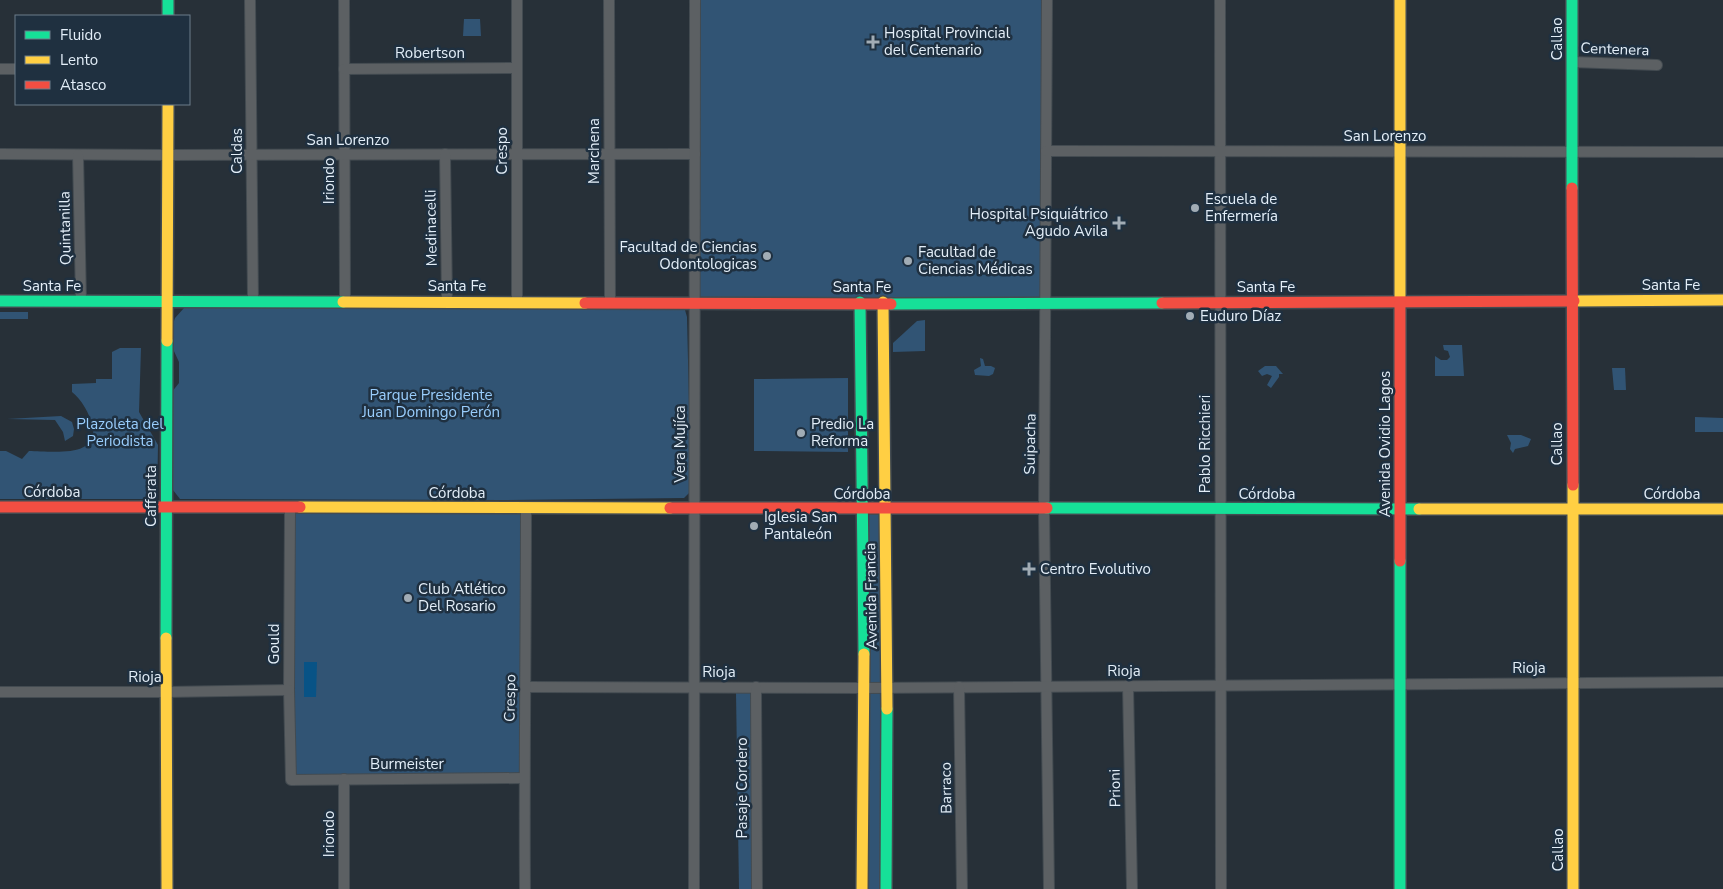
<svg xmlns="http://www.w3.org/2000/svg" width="1723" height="889" font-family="'Nunito Sans',sans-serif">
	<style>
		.green { fill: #315474 }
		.water { fill: #085386 }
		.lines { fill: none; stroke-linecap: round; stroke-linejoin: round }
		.street-casing { stroke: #434b51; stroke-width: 12 }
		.fast-casing { stroke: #434b51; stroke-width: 14 }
		.slow-casing { stroke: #434b51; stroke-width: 14 }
		.jam-casing { stroke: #434b51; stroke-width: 14 }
		.street { stroke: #5c6063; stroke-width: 10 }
		.fast { stroke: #16e098; stroke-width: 11 }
		.slow { stroke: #ffcf43; stroke-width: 11 }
		.jam { stroke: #f24e42; stroke-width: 11 }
		.poi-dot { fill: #a1acb5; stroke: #1f3040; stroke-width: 2 }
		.labels { text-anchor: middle; stroke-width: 5; stroke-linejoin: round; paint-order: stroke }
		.poi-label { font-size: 15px; fill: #e3eef8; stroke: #1f3040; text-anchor: start }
		.street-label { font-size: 15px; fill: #e3eef8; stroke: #1f3040 }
		.park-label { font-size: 15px; fill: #99cdfc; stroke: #1f3040 }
	</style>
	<rect width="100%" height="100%" fill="#273038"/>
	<g class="green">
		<polygon points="695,0 1047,0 1046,304 695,302"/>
		<polygon points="464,19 480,19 481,36 463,36"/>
		<polygon points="679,307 685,310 687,317 691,491 684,498 506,500 180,499 173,490 171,393 179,383 179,362 173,349 173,324 175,318 184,308"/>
		<rect x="0" y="312" width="28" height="7"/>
		<polygon points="925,320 925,351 893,352 893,343 917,321"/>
		<polygon points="1443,345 1462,345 1464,376 1435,376 1435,356 1441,360 1447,360 1450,357 1448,351 1444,350"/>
		<path d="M 120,348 L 141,348 L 139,412 L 158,445 L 157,499 L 0,499 L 0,451 L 6,451 L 22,459 L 29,451 C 49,451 101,459 92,425 C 90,414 81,399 72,392 L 72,384 L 96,383 L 96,379 L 112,379 L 112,352 Z"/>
		<polygon points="980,358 983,359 985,366 991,366 995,368 993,374 989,376 975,375 974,370 981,366"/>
		<polygon points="1265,366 1276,366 1283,374 1279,374 1279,377 1271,388 1267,385 1272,376 1267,374 1262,376 1258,371"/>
		<polygon points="1612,368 1625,368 1626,390 1614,390"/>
		<polygon points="848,378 848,452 754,451 754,379"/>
		<polygon points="61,416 72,422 74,429 73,436 65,441 63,432 55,420 7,419"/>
		<polygon points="1695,417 1723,418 1723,432 1695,432"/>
		<polygon points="1507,435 1521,435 1531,439 1528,446 1515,449 1513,453 1510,449 1511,443"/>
		<polygon points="290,508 526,508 524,778 291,780"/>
		<polygon points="862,509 884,509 886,889 862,889"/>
		<polygon points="736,692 751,692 754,889 739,889"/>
	</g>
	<polygon class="water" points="304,662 317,662 316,697 304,697"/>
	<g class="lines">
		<defs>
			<g id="street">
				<polyline points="250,0 253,301"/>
				<polyline points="344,0 345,301"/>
				<polyline points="609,0 610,302"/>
				<polyline points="1047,0 1044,509 1049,889"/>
				<polyline points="1220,0 1221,889"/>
				<polyline points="1572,62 1657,65"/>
				<polyline points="0,69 16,69"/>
				<polyline points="344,69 517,68"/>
				<polyline points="1046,151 1723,152"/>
				<polyline points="0,154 168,155 695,154"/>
				<polyline points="445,154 447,301"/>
				<polyline points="78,155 81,301"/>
				<polyline points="517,301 517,0"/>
				<polyline points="290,508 289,690 291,780 524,778"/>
				<polyline points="1128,686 1132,889"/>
				<polyline points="526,687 864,688 1723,682"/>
				<polyline points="756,687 757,889"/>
				<polyline points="959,687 962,889"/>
				<polyline points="0,692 166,692 289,690"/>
				<polyline points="344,779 344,889"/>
				<path d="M 525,889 C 524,762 526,635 526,508"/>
				<polyline points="694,889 695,0"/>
			</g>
			<g id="fast">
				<polyline points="168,0 168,16"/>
				<polyline points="1572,0 1572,188"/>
				<polyline points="0,301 343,302"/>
				<polyline points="860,302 864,654"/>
				<polyline points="891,304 1162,303"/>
				<polyline points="1047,508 1419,509"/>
				<polyline points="1400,561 1400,889"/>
				<polyline points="166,638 167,341"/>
				<polyline points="886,889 887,709"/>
			</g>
			<g id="slow">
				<polyline points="1400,0 1400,304"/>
				<polyline points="1574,301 1723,300"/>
				<polyline points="343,302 585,303"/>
				<polyline points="883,302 887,709"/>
				<polyline points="167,341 168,104"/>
				<polyline points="1573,485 1573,889"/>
				<polyline points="300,507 670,508"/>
				<polyline points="1419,509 1723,509"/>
				<polyline points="166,638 167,889"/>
				<polyline points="862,889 864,654"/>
			</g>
			<g id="jam">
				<polyline points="1572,188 1573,485"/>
				<polyline points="585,303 891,304"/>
				<polyline points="1162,303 1574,301"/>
				<polyline points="1400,304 1400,561"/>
				<polyline points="0,507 300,507"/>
				<polyline points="670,508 1047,508"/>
			</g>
		</defs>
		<use href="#street" class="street-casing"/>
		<use href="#fast" class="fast-casing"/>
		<use href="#slow" class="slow-casing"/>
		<use href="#jam" class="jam-casing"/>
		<use href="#street" class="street"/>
		<use href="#fast" class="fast"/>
		<use href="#slow" class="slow"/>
		<use href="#jam" class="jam"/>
	</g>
	<g class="poi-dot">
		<path d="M870.5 34.5h5v5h5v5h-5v5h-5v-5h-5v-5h5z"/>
		<circle cx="1195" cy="208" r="5"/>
		<path d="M1116.5 215.5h5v5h5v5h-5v5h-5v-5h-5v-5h5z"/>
		<circle cx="767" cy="256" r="5"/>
		<circle cx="908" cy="261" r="5"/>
		<circle cx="1190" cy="316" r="5"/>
		<circle cx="801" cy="433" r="5"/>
		<circle cx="754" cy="526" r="5"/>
		<path d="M1026.5 561.5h5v5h5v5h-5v5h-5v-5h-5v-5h5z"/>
		<circle cx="408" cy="598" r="5"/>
	</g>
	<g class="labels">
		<g class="poi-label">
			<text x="884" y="38">Hospital Provincial<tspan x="884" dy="17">del Centenario</tspan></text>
			<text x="1205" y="204">Escuela de<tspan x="1205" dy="17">Enfermería</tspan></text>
			<text x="1108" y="219" text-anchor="end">Hospital Psiquiátrico<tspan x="1108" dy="17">Agudo Avila</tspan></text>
			<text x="757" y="252" text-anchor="end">Facultad de Ciencias<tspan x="757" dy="17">Odontologicas</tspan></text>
			<text x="918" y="257">Facultad de<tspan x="918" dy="17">Ciencias Médicas</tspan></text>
			<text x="1200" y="321">Euduro Díaz</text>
			<text x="811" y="429">Predio La<tspan x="811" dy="17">Reforma</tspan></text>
			<text x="764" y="522">Iglesia San<tspan x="764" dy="17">Pantaleón</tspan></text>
			<text x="1040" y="574">Centro Evolutivo</text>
			<text x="418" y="594">Club Atlético<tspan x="418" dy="17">Del Rosario</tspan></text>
		</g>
		<g class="street-label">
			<text transform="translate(1557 39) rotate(-90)" y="5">Callao</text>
			<text transform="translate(1615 49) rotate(2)" y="5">Centenera</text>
			<text x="430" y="58">Robertson</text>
			<text x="1385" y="141">San Lorenzo</text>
			<text x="348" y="145">San Lorenzo</text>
			<text transform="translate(237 151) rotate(-90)" y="5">Caldas</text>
			<text transform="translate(502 151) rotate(-90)" y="5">Crespo</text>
			<text transform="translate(594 151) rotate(-90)" y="5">Marchena</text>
			<text transform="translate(329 181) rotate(-90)" y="5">Iriondo</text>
			<text transform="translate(65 228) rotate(-91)" y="5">Quintanilla</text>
			<text transform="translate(431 228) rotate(-91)" y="5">Medinacelli</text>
			<text x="1671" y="290">Santa Fe</text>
			<text x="52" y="291">Santa Fe</text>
			<text x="457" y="291">Santa Fe</text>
			<text x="862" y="292">Santa Fe</text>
			<text x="1266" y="292">Santa Fe</text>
			<text transform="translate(680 444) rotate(-90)" y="5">Vera Mujíca</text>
			<text transform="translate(1030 444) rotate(-89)" y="5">Suipacha</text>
			<text transform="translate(1205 444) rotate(-90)" y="5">Pablo Ricchieri</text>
			<text transform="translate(1385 444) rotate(-90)" y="5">Avenida Ovidio Lagos</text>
			<text transform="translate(1557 444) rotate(-90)" y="5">Callao</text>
			<text x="52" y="497">Córdoba</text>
			<text x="457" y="498">Córdoba</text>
			<text x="862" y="499">Córdoba</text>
			<text x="1267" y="499">Córdoba</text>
			<text x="1672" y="499">Córdoba</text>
			<text transform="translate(151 496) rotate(-90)" y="5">Cafferata</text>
			<text transform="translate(871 596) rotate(-91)" y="5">Avenida Francia</text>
			<text transform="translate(274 644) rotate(-90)" y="5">Gould</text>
			<text x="1529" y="673">Rioja</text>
			<text x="1124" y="676">Rioja</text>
			<text x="719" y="677">Rioja</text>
			<text x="145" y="682">Rioja</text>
			<text transform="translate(510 698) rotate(-89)" y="5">Crespo</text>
			<text x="407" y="769">Burmeister</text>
			<text transform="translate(742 788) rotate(-90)" y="5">Pasaje Cordero</text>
			<text transform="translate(946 788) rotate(-91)" y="5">Barraco</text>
			<text transform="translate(1115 788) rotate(-91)" y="5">Prioni</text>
			<text transform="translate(329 834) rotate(-90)" y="5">Iriondo</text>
			<text transform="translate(1558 850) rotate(-90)" y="5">Callao</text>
		</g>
		<g class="park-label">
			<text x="431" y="400">Parque Presidente<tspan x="431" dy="17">Juan Domingo Perón</tspan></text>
			<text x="120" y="429">Plazoleta del<tspan x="120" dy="17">Periodista</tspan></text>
		</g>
	</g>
	<rect x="15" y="15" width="175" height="90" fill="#1f3040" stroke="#6d7c8a"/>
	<rect x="25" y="31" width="25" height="8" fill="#16e098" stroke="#6d7c8a"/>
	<text x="60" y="40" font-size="15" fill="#e3eef8">Fluido</text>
	<rect x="25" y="56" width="25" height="8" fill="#ffcf43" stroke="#6d7c8a"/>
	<text x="60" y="65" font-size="15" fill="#e3eef8">Lento</text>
	<rect x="25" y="81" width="25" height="8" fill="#f24e42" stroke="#6d7c8a"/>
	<text x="60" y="90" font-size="15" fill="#e3eef8">Atasco</text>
</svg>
